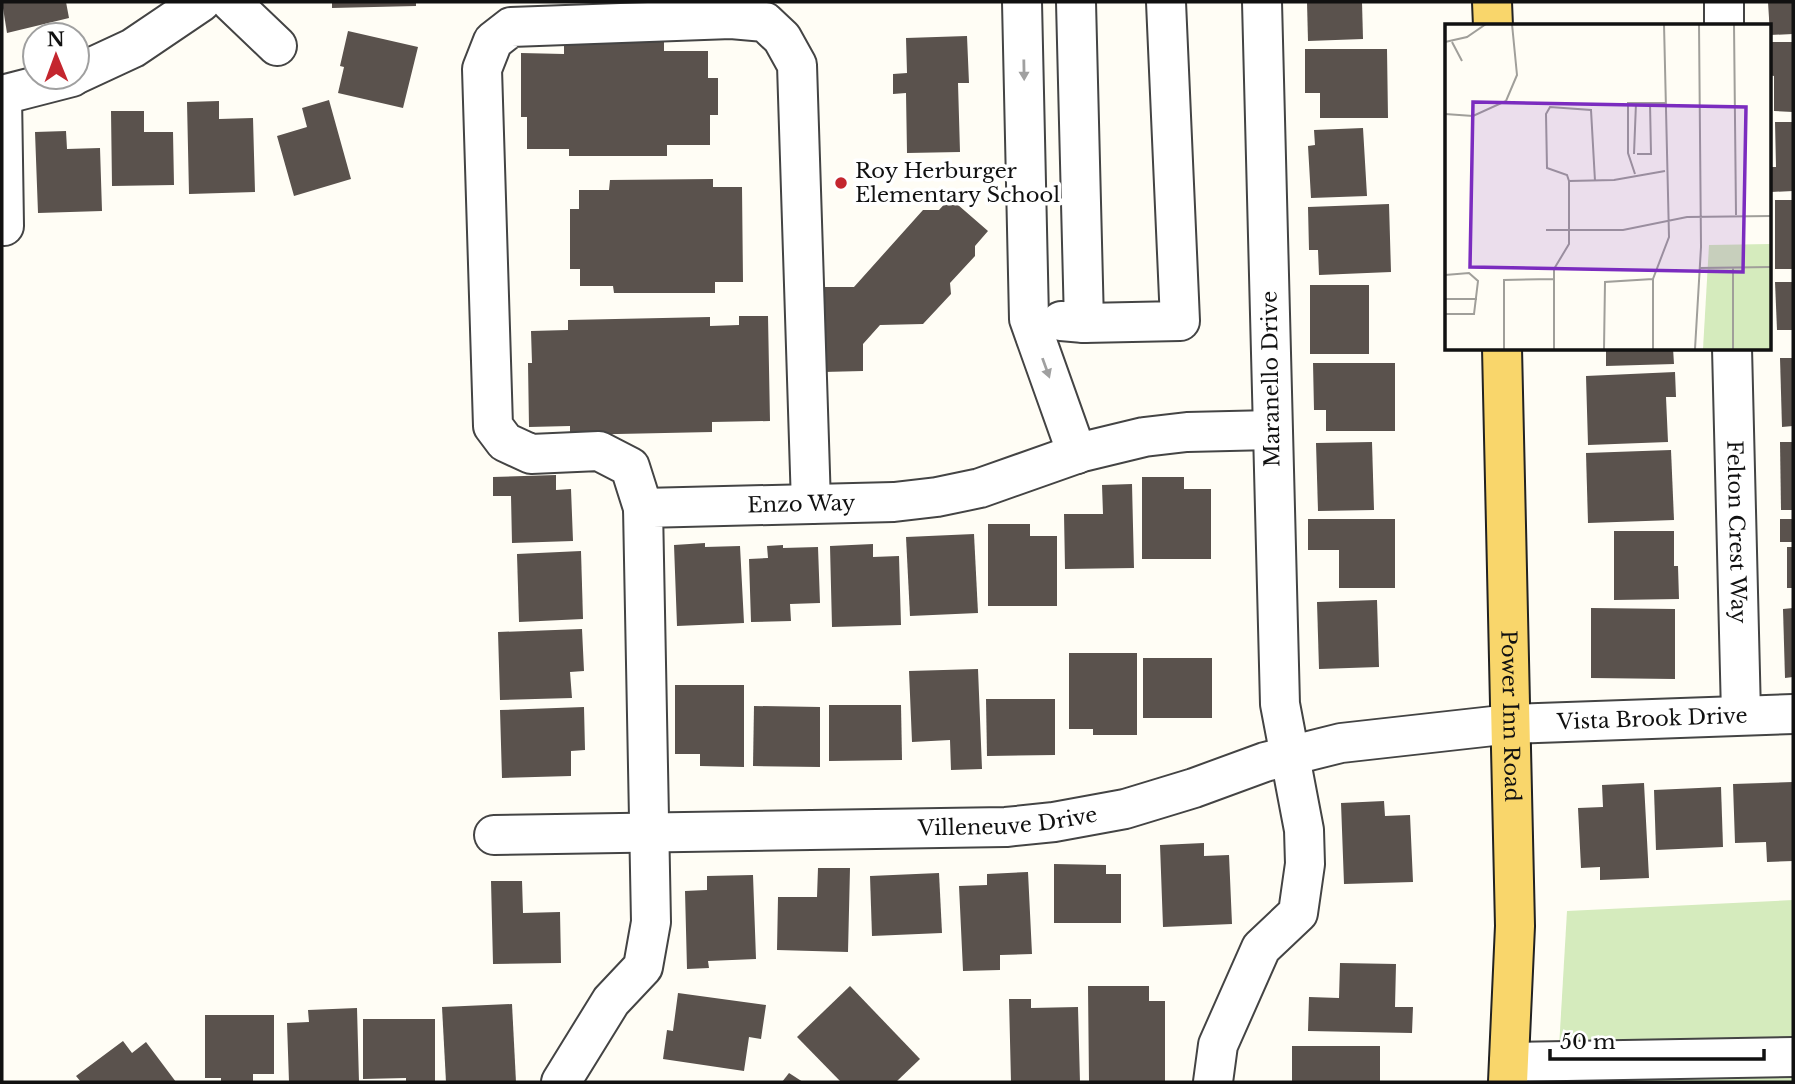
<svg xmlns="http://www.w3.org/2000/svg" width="1795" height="1084" font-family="'Libre Baskerville',serif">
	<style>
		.green { fill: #d5ebbd }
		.building { fill: #5a524d }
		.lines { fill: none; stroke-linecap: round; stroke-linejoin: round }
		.minor-casing { stroke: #444; stroke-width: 42 }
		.major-casing { stroke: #222; stroke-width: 42 }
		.minor { stroke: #fff; stroke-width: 38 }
		.major { stroke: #f9d66b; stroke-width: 38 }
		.oneway { fill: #a0a0a0 }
		.poi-dot { fill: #c4262e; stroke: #fff; stroke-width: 2.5 }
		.labels { text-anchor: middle; stroke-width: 7; stroke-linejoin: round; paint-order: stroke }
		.poi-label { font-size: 21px; fill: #111; stroke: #fff; text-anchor: start }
		.street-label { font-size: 21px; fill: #111; stroke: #fff }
		.inset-road { fill: none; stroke: #a09f9a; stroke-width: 2 }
		.view { fill: #7b2cbf; fill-opacity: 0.15; stroke: #7b2cbf; stroke-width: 3.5 }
		.inset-edge { fill: none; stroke: #111; stroke-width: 3.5 }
	</style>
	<rect width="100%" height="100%" fill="#fffdf5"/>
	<polygon class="green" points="1793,900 1793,1082 1557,1082 1567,911"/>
	<g class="building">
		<polygon points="2,2 66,2 69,18 7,33"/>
		<polygon points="332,2 416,2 416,6 332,8"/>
		<polygon points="1307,2 1362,2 1363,39 1308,41"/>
		<polygon points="1768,2 1793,2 1793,34 1770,35"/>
		<polygon points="348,31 418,47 403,108 338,93 344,67 340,66"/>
		<polygon points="967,36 969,83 958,83 960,152 907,153 906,93 893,94 893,74 907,73 906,38"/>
		<polygon points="564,42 664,42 664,51 708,51 708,78 718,78 718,115 710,115 710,145 667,145 667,156 569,156 569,149 527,149 527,117 521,117 521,53 564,54"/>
		<polygon points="1769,42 1793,42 1793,112 1774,111 1774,76 1769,75"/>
		<polygon points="1305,49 1387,49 1388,118 1320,118 1320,93 1305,93"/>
		<polygon points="329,100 351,179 294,196 277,136 307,127 302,108"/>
		<polygon points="219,101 219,119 253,118 255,192 189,194 187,102"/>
		<polygon points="111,111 144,111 144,132 173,132 174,185 112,186"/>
		<polygon points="1775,122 1793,122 1793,191 1771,192 1770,167 1776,167"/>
		<polygon points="1363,128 1367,196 1311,198 1308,146 1315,145 1314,130"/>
		<polygon points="66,131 67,149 100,148 102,211 38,213 35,132"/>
		<polygon points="713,179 713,187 742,187 743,282 715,282 715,293 614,293 613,286 580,286 580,269 570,269 570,209 579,209 579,190 609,190 610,180"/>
		<polygon points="950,198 988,231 975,246 975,256 950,283 951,294 923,324 880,325 863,344 863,371 823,372 824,287 854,287 923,210 939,210"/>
		<rect x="1775" y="200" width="18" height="69"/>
		<polygon points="1389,204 1391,272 1319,275 1318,250 1309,250 1308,207"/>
		<polygon points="1775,282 1793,282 1793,330 1777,330"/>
		<rect x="1310" y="285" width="59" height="69"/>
		<polygon points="739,316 768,316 770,421 712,422 712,432 570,435 570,426 529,427 528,363 532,363 531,331 568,330 568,320 710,317 710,326 739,325"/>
		<polygon points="1606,348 1673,348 1674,364 1606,366"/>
		<polygon points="1780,358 1793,358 1793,426 1782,427"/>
		<polygon points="1313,363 1395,363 1395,431 1326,431 1326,410 1314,410"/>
		<polygon points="1675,372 1676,397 1666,397 1668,442 1588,445 1586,376"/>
		<polygon points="1372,442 1374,510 1318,511 1316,443"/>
		<polygon points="1780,442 1793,442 1793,510 1781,510"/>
		<polygon points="1671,450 1674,520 1588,523 1586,453"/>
		<polygon points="556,475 556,490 571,489 573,541 512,543 511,496 493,496 493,477"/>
		<polygon points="1142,477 1184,477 1184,489 1211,489 1211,559 1142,559"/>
		<polygon points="1132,484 1134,568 1065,569 1064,514 1103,514 1102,485"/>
		<polygon points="1308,519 1395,519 1395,588 1339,588 1339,550 1308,550"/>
		<rect x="1780" y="519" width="13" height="23"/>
		<polygon points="988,524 1030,524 1030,536 1057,536 1057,606 988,606"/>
		<polygon points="1614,531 1674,531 1674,566 1678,566 1679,599 1614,600"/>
		<polygon points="974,534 978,613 910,616 906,537"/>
		<polygon points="705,543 705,547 740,546 744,623 677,626 674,545"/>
		<polygon points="873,544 873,557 899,556 901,625 832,627 830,546"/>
		<polygon points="783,545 783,548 818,547 820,603 790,604 791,621 751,622 749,559 768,558 767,546"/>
		<rect x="1787" y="547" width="6" height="41"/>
		<polygon points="581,551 583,619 519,622 517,554"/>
		<polygon points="1377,600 1379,667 1319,669 1317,602"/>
		<polygon points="1591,608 1675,609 1675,679 1591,678"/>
		<polygon points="1793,608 1793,677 1785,678 1783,609"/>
		<polygon points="582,629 584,671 570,672 572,698 500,700 498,632"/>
		<polygon points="1069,653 1137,653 1137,735 1093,735 1093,729 1069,729"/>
		<rect x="1143" y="658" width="69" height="60"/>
		<polygon points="978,669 982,769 951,770 950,740 912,742 909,671"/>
		<polygon points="675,685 744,685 744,767 700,766 700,754 675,754"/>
		<polygon points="986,699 1055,699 1055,755 987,756"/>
		<polygon points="829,705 901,705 902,760 829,761"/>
		<polygon points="754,706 820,707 820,767 753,766"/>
		<polygon points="584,707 585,750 571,751 571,776 502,778 500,710"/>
		<polygon points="1793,782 1793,861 1767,862 1766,842 1735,843 1733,784"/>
		<polygon points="1644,783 1649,878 1600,880 1600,867 1581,868 1578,808 1603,807 1602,785"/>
		<polygon points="1721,787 1723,847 1656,850 1654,790"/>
		<polygon points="1384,801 1385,816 1410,815 1413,882 1344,884 1341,803"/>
		<polygon points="1204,843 1204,856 1229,855 1232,924 1163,927 1160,845"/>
		<polygon points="1054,864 1106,865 1106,874 1121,874 1121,923 1054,923"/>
		<polygon points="818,868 850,868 848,952 777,950 778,897 817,897"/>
		<polygon points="1028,872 1032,954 1000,955 1000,970 963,971 959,886 987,885 987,874"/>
		<polygon points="939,873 942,933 872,936 870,876"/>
		<polygon points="753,875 756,959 708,961 709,968 687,969 685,891 707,890 707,876"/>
		<polygon points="491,881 522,881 523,913 560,912 561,963 493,964"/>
		<polygon points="1340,963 1396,964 1395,1007 1413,1007 1412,1033 1308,1031 1309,997 1339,998"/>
		<polygon points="850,986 920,1059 896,1082 841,1082 797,1037"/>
		<polygon points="1088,986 1149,986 1149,1001 1165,1001 1165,1082 1089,1082"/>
		<polygon points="678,993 766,1005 761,1039 749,1037 744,1071 663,1059 667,1030 673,1031"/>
		<polygon points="1009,999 1031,999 1031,1008 1078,1007 1080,1082 1011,1082"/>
		<polygon points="512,1004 516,1082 446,1082 442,1007"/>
		<polygon points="357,1008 359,1082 289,1082 287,1023 309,1022 308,1010"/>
		<polygon points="205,1015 274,1015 274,1074 253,1074 253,1082 221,1082 221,1078 205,1078"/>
		<polygon points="363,1019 435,1019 435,1082 406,1082 406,1078 363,1079"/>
		<polygon points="123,1041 132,1053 146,1042 176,1082 81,1082 76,1076"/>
		<rect x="1292" y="1046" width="88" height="36"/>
		<polygon points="789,1073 803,1082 782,1082"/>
	</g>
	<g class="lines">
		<defs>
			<g id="minor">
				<polyline points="231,2 277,46"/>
				<polyline points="1022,2 1029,319 1077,454"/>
				<polyline points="1724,2 1724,26"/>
				<polyline points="77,74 133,48 201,2"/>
				<polyline points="2,95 4,226"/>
				<polyline points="2,95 72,77"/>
				<polyline points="1061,321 1084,323 1076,2"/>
				<polyline points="1084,323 1180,321 1166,2"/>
				<path id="s1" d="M 1732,348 L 1741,714"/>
				<polyline points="643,508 630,467 599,451 531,454 505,442 493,426 482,69 493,41 511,27 731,19 765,22 782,38 797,65 811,504"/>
				<path id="s2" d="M 494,835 L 1006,827 L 1054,822 L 1125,809 L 1194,788 L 1265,762 L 1341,743 L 1511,724 L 1793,714"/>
				<polyline points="1509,1062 1793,1057"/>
				<path id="s3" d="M 561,1082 L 611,1001 L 643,967 L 651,922 L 643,508 L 894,502 L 937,497 L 980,488 L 1082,452 L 1144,437 L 1187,432 L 1272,430"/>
				<polyline points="1213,1082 1218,1045 1261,948 1298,913 1305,864 1304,830 1280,704 1262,2"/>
			</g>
			<g id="major">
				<polyline points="1492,2 1493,26"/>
				<path id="s4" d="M 1502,348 L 1515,926 L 1508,1082"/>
			</g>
		</defs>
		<use href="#minor" class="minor-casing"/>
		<use href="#major" class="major-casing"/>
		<use href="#minor" class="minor"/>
		<use href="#major" class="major"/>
	</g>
	<defs><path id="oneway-solid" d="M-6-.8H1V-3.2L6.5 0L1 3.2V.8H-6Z" transform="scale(1.75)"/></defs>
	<g class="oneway">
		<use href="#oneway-solid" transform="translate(1024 70) rotate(89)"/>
		<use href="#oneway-solid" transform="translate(1046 368) rotate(70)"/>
	</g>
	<circle class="poi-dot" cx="841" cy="183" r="7"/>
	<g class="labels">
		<g class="poi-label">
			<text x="855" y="178">Roy Herburger<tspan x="855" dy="24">Elementary School</tspan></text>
		</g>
		<g class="street-label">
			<text transform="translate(1271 379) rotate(-91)" y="7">Maranello Drive</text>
			<text dy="7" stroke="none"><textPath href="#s3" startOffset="760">Enzo Way</textPath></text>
			<text dy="7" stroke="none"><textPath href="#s1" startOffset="184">Felton Crest Way</textPath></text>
			<text dy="7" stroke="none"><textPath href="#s4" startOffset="368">Power Inn Road</textPath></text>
			<text dy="7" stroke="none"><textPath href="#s2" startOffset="1171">Vista Brook Drive</textPath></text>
			<text dy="7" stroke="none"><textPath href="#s2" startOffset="514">Villeneuve Drive</textPath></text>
		</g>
	</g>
	<g transform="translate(1445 24)">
		<rect width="326" height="326" fill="#fffdf5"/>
		<path d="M 325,220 L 325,325 L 258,325 L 264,221 Z" fill="#d5ebbd"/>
		<path class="inset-road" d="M 289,0 L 291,191M 0,18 L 22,13 L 41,0M 7,18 L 17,37M 0,90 L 28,92 L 61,77 L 72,51 L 67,0M 189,130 L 191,79M 192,130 L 206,130 L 205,79M 190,150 L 183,129 L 183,79 L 220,79M 124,157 L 122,151 L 102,144 L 101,90 L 105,83 L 146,86 L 150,157M 101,206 L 178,206 L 242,193 L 326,192M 254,244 L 326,243M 0,251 L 24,249 L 33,257 L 29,290 L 0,290M 0,275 L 32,275M 59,325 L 59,256 L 109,255M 109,325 L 109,245 L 124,220 L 124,157 L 169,156 L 220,147M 159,325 L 160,258 L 208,255M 208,325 L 208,255 L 224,213 L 219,0M 250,325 L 256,223 L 254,0M 288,325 L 288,243"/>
		<path class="view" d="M 28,78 L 301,83 L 298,248 L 25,243 Z"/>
		<rect width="326" height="326" class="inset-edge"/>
	</g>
	<rect width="1795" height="1084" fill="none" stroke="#111111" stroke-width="7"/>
	<g transform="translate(56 56) rotate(359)"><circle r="33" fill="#ffffff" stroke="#a0a0a0" stroke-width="2"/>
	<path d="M0-5L12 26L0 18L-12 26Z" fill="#c4262e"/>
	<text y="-10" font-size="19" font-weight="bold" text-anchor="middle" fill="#111111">N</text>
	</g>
	<path d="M1550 1049v10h214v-10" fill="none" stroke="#111111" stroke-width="3.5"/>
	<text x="1560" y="1049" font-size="21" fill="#111111" stroke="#ffffff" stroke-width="5" paint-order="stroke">50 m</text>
</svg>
